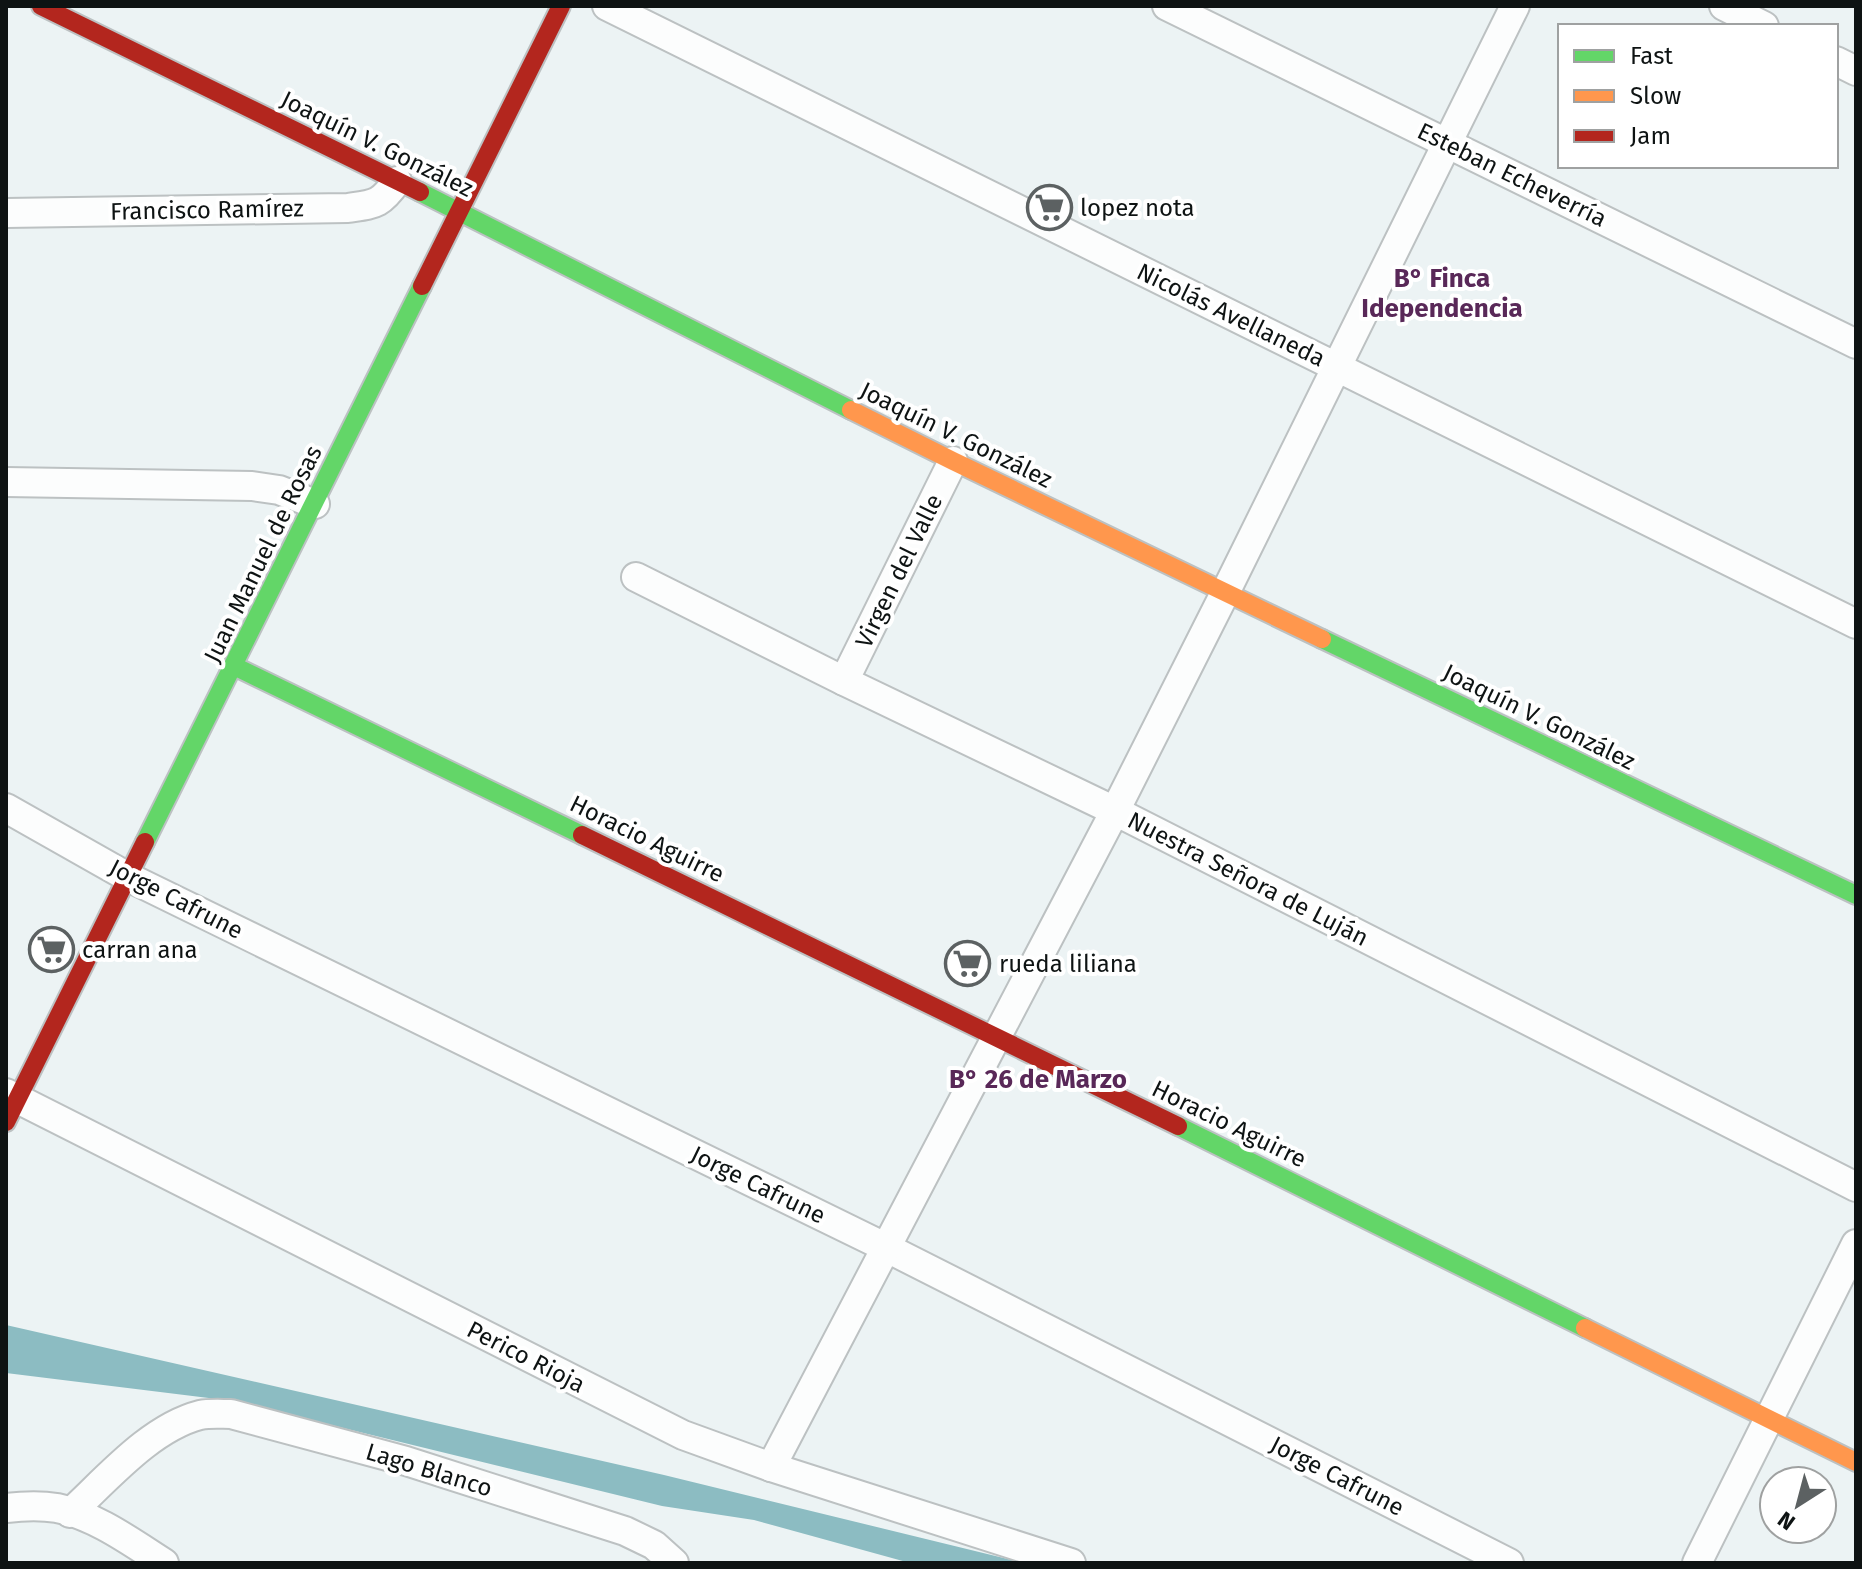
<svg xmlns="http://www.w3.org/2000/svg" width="1862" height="1569" font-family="'Fira Sans',sans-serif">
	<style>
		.water { fill: #8cbcc2 }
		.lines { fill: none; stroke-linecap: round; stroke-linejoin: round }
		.street-casing { stroke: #bcc1c2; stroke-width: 32 }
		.fast-casing { stroke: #bcc1c2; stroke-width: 22 }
		.slow-casing { stroke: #bcc1c2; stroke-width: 22 }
		.jam-casing { stroke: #bcc1c2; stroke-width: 22 }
		.street { stroke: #fcfdfd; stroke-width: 28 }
		.fast { stroke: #63d668; stroke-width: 18 }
		.slow { stroke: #ff974d; stroke-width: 18 }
		.jam { stroke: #b3261e; stroke-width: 18 }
		.labels { text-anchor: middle; stroke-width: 8; stroke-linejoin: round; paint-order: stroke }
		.street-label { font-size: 24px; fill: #0e1313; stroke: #fff }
		.poi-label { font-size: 24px; fill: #0e1313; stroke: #fff; text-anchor: start }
		.neighbourhood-label { font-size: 26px; font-weight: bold; fill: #592858; stroke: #fff }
	</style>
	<rect width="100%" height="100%" fill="#ecf3f4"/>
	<polygon class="water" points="6,1325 664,1475 1024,1563 910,1563 754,1520 662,1506 233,1401 6,1373"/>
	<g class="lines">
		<defs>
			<g id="street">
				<polyline points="607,6 1856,624"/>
				<polyline points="1167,6 1856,344"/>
				<polyline points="1724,6 1764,26"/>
				<polyline points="1836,61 1856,71"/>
				<path d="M 6,213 L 348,208 C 375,204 380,205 397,181"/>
				<polyline points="6,482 252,486 279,490 315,504"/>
				<polyline points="636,577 844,681 1115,811 1856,1187"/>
				<polyline points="844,681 953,461"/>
				<polyline points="6,808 128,877 885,1247 1509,1563"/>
				<polyline points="6,1093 683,1435 771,1467 1071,1563"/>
				<polyline points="771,1467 1115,811 1225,593 1515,6"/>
				<path d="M 6,1508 C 22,1506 40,1505 57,1508 C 96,1516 131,1542 164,1563"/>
				<path d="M 70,1513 C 107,1479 150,1428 200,1415 C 210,1413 221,1414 231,1414 L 406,1461 L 625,1531 L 654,1545 L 674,1563"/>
				<polyline points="1697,1563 1856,1244"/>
			</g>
			<g id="fast">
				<polyline points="420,192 851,410"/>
				<polyline points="1322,639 1856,895"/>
				<polyline points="234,666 582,835"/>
				<polyline points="145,842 422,286"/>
				<polyline points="1178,1126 1585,1328"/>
			</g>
			<g id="slow">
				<polyline points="851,410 953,461 1322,639"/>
				<polyline points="1585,1328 1856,1462"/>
			</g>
			<g id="jam">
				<polyline points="41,6 420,192"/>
				<polyline points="422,286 561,6"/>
				<polyline points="582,835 1178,1126"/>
				<polyline points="6,1122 145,842"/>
			</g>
		</defs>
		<use href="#street" class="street-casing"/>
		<use href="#fast" class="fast-casing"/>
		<use href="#slow" class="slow-casing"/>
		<use href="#jam" class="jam-casing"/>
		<use href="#street" class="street"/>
		<use href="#fast" class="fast"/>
		<use href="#slow" class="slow"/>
		<use href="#jam" class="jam"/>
	</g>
	<defs>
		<symbol id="supermarket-ring" viewBox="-11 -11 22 22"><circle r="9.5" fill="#fff" stroke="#5c6162" stroke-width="1.5"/><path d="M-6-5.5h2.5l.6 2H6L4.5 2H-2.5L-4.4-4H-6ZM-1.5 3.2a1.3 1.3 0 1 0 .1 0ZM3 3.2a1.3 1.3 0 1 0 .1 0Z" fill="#5c6162"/></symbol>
	</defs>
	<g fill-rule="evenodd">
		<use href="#supermarket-ring" x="1024" y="182" width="51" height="51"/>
		<use href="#supermarket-ring" x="26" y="924" width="51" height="51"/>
		<use href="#supermarket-ring" x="942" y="938" width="51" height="51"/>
	</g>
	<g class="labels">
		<g class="street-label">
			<text transform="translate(377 144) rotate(26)" y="8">Joaquín V. González</text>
			<text transform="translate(1512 175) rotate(26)" y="8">Esteban Echeverría</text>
			<text transform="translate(207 210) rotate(-1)" y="8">Francisco Ramírez</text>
			<text transform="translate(1231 315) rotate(26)" y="8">Nicolás Avellaneda</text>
			<text transform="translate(956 435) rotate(26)" y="8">Joaquín V. González</text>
			<text transform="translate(263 554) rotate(-64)" y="8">Juan Manuel de Rosas</text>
			<text transform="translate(899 571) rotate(-64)" y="8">Virgen del Valle</text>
			<text transform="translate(1539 717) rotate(26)" y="8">Joaquín V. González</text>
			<text transform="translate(647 839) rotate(26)" y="8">Horacio Aguirre</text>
			<text transform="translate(1248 879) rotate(27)" y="8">Nuestra Señora de Luján</text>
			<text transform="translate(176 899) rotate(27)" y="8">Jorge Cafrune</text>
			<text transform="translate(1229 1124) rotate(26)" y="8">Horacio Aguirre</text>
			<text transform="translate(758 1185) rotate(26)" y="8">Jorge Cafrune</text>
			<text transform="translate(526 1357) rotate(27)" y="8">Perico Rioja</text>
			<text transform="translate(429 1470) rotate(17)" y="8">Lago Blanco</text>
			<text transform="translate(1337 1476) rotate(27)" y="8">Jorge Cafrune</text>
		</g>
		<g class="poi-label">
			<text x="1080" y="216">lopez nota</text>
			<text x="82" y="958">carran ana</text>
			<text x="999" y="972">rueda liliana</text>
		</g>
		<g class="neighbourhood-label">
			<text x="1442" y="287">B° Finca<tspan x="1442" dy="30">Idependencia</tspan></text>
			<text x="1038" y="1088">B° 26 de Marzo</text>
		</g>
	</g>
	<rect width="1862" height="1569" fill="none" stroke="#0e1313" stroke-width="16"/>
	<rect x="1558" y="24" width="280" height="144" fill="#ffffff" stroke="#9fa1a1" stroke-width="2"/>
	<rect x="1574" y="50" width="40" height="12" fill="#63d668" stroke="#9fa1a1" stroke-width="2"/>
	<text x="1630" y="64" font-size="24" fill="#0e1313">Fast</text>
	<rect x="1574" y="90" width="40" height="12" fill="#ff974d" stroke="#9fa1a1" stroke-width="2"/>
	<text x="1630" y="104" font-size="24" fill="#0e1313">Slow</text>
	<rect x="1574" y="130" width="40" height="12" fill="#b3261e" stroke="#9fa1a1" stroke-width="2"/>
	<text x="1630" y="144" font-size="24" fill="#0e1313">Jam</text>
	<g transform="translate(1798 1505) rotate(216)"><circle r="38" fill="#ffffff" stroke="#9fa1a1" stroke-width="2"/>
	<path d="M0-6L14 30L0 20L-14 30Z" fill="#5c6162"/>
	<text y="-12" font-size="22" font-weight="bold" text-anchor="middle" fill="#0e1313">N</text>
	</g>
</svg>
